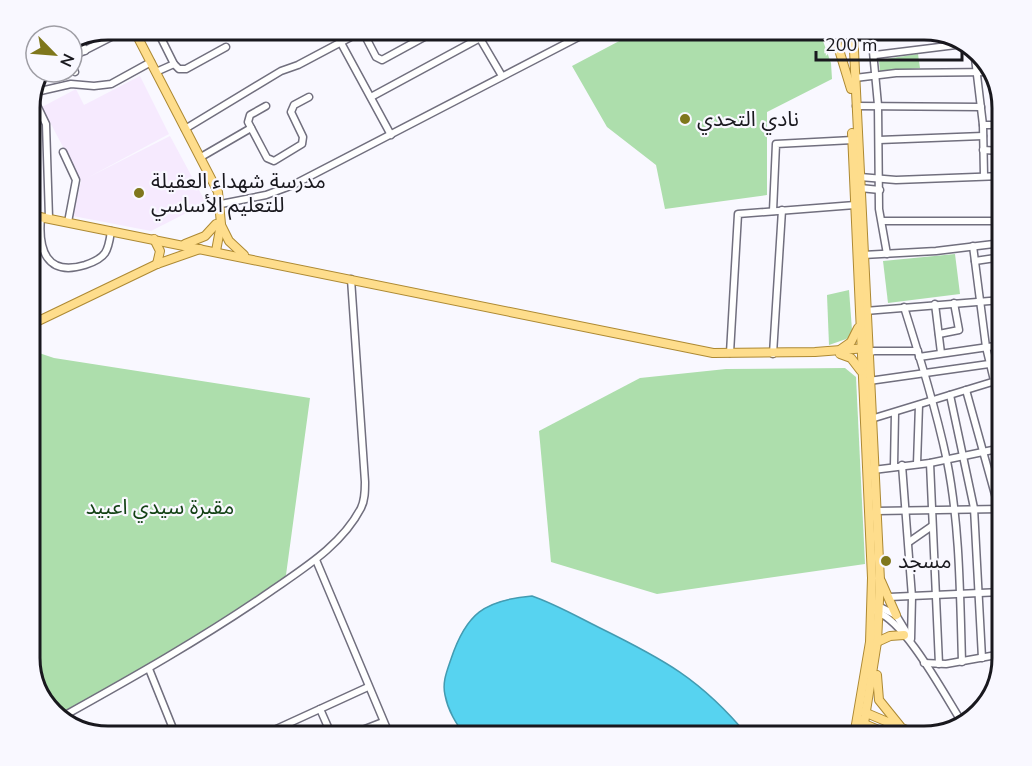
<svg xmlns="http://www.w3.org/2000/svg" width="1032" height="766" font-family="'Nunito Sans','Noto Sans Arabic',sans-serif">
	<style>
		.education { fill: #f6eafe }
		.green { fill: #addeac }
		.water { fill: #57d3f0; stroke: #449bb1; stroke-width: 1.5 }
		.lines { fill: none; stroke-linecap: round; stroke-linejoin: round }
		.minor-casing { stroke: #716f7e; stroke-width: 9 }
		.major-casing { stroke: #ad8933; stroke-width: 10 }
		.minor { stroke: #fff; stroke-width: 6 }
		.major { stroke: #fedd8c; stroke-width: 8 }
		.poi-dot { fill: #7f771c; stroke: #f9f8ff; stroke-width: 2 }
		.labels { text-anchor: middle; stroke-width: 4.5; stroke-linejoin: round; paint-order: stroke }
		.poi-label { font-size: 21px; fill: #19181e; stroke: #f9f8ff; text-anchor: start }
		.park-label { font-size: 21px; fill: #134115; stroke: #f9f8ff }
		.rim { fill: none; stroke: #19181e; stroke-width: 3 }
	</style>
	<rect width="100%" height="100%" fill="#f9f8ff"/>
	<polygon class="education" points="140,76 169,134 87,178 170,136 206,203 151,231 73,216 81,181 42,107 76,89 84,105"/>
	<g class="green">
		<polygon points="640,30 819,30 831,63 832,79 767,112 767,195 665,209 656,165 607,127 572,66"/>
		<polygon points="918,54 920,68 880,72 879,60"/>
		<polygon points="955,254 960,294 888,303 883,261"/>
		<polygon points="849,290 852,330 849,338 829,345 827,295"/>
		<polygon points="30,350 54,358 310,398 286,575 283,580 202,635 59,716 30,662"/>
		<polygon points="845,368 856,377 865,564 657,594 551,562 539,431 640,378 726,369"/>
	</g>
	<path class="water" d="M 532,596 C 555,604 576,616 598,627 C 663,659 701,679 748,736 L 465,736 C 456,723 448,711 445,695 C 442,682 447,671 451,659 C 466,614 484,600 532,596 Z"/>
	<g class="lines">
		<defs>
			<g id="minor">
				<polyline points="164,30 161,38 174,64 179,69 186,69 226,47"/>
				<polyline points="334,30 391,135"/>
				<polyline points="362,30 376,57 382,60 437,30"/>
				<polyline points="475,30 502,76"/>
				<polyline points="871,30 878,105 879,209 887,254"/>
				<polyline points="872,34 890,30"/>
				<polyline points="80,41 85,51"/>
				<polyline points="974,50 983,125 984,176"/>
				<polyline points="875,55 964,44"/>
				<polyline points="72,57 115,35 117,30"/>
				<polyline points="72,67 75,72"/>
				<polyline points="156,72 174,64"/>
				<polyline points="855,78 896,73 993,72"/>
				<polyline points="36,92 71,84 94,86 111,84 151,62"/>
				<polyline points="33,97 46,124 49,218"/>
				<polyline points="371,97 480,38"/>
				<polyline points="266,106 250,115 248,122 267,158 274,161 302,144 303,137 291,112 294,105 309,97"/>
				<polyline points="856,106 981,107"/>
				<polyline points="983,125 1002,125"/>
				<polyline points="185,129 281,71 298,65 364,30"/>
				<polyline points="879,140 983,136"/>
				<polyline points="983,150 1002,151"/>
				<polyline points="63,152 76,180 68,222"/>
				<polyline points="201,157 251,128"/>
				<polyline points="860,177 896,180 1002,176"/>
				<polyline points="860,188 880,190"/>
				<polyline points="221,204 266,195 293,185 592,30"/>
				<polyline points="773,211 776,144 853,140"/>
				<path d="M 41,217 C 38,249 46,277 85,265 C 91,263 101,259 105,253 C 109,247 110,238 111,231"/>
				<polyline points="882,221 1002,221"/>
				<polyline points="1000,221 1001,151"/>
				<polyline points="973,246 986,347 1002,414"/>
				<polyline points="863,255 936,251 1002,243"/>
				<polyline points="975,261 1002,257"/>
				<polyline points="935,304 941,353"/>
				<path d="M 904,307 C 920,358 936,409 947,461 C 960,526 960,596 962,662"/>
				<polyline points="865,311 1002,300"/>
				<polyline points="939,334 959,330 954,303"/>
				<polyline points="730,353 738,214 855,205"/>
				<polyline points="867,353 874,351 918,351"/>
				<polyline points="773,354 782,210"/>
				<polyline points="919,357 1002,345"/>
				<polyline points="869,381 989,364"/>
				<polyline points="966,390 999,509 1002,576"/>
				<polyline points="950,395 974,508 982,658"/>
				<polyline points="871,419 1002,379"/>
				<polyline points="930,463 939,664"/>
				<polyline points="917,464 919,405"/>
				<polyline points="902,465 912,597 911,639"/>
				<polyline points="894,466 895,413"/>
				<polyline points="873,470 930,463 1002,448"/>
				<polyline points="876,511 1001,509"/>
				<polyline points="909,542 932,526"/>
				<polyline points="316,560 390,736"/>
				<polyline points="889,597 1002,592"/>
				<polyline points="876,605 896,615 907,633"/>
				<path d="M 877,612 C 906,622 945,696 963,724"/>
				<polyline points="924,663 946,664 1002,654"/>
				<polyline points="149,669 176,736"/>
				<polyline points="320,709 332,736"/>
				<path d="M 60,718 C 132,678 203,638 271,591 C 304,568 342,545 361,508 C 365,500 365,491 365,482 L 351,279"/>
				<polyline points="261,736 368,687"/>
				<polyline points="347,736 383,722"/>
			</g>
			<g id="major">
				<polyline points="134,30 218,192 221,224 216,251"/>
				<polyline points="833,30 851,89"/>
				<polyline points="853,30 880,580 877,642 862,736"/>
				<polyline points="852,133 872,578 870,642 854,736"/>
				<polyline points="30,215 713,353 815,352 867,348"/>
				<polyline points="221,225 229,241 244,255"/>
				<polyline points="154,239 160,251 157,264"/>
				<polyline points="185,244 205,236 216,224"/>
				<polyline points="30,325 157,264 200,249"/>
				<polyline points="841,349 851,342 858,328"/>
				<polyline points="840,354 851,358 861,371"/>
				<polyline points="881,581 896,615"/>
				<polyline points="877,642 890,636 904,635"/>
				<polyline points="877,675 879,700 900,726"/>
				<polyline points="864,712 921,736"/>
				<polyline points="862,723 893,736"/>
			</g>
		</defs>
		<use href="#minor" class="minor-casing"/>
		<use href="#major" class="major-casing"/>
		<use href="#minor" class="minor"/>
		<use href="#major" class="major"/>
	</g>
	<g class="poi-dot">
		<circle cx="685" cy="119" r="6"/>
		<circle cx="139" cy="193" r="6"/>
		<circle cx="886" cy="561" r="6"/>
	</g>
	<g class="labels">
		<g class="poi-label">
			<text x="697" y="126">نادي التحدي</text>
			<text x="151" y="188">مدرسة شهداء العقيلة<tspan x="151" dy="24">للتعليم الأساسي</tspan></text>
			<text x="898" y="568">مسجد</text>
		</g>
		<g class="park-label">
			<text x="160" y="514">مقبرة سيدي اعبيد</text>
		</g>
	</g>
	<path d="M0 0H1032V766H0ZM108 40H924A68 68 0 0 1 992 108V658A68 68 0 0 1 924 726H108A68 68 0 0 1 40 658V108A68 68 0 0 1 108 40Z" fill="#f9f8ff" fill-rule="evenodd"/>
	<path class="rim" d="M108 40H924A68 68 0 0 1 992 108V658A68 68 0 0 1 924 726H108A68 68 0 0 1 40 658V108A68 68 0 0 1 108 40Z"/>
	<g transform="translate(54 54) rotate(115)"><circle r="28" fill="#f9f8ff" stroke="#9f9ea5" stroke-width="1.5"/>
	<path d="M0-4.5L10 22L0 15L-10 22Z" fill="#7f771c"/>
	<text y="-9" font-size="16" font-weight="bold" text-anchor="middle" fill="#19181e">N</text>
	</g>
	<path d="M816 51v9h146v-9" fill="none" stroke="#19181e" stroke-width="3"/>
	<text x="825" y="51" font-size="18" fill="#19181e" stroke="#f9f8ff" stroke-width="4.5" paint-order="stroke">200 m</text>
</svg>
